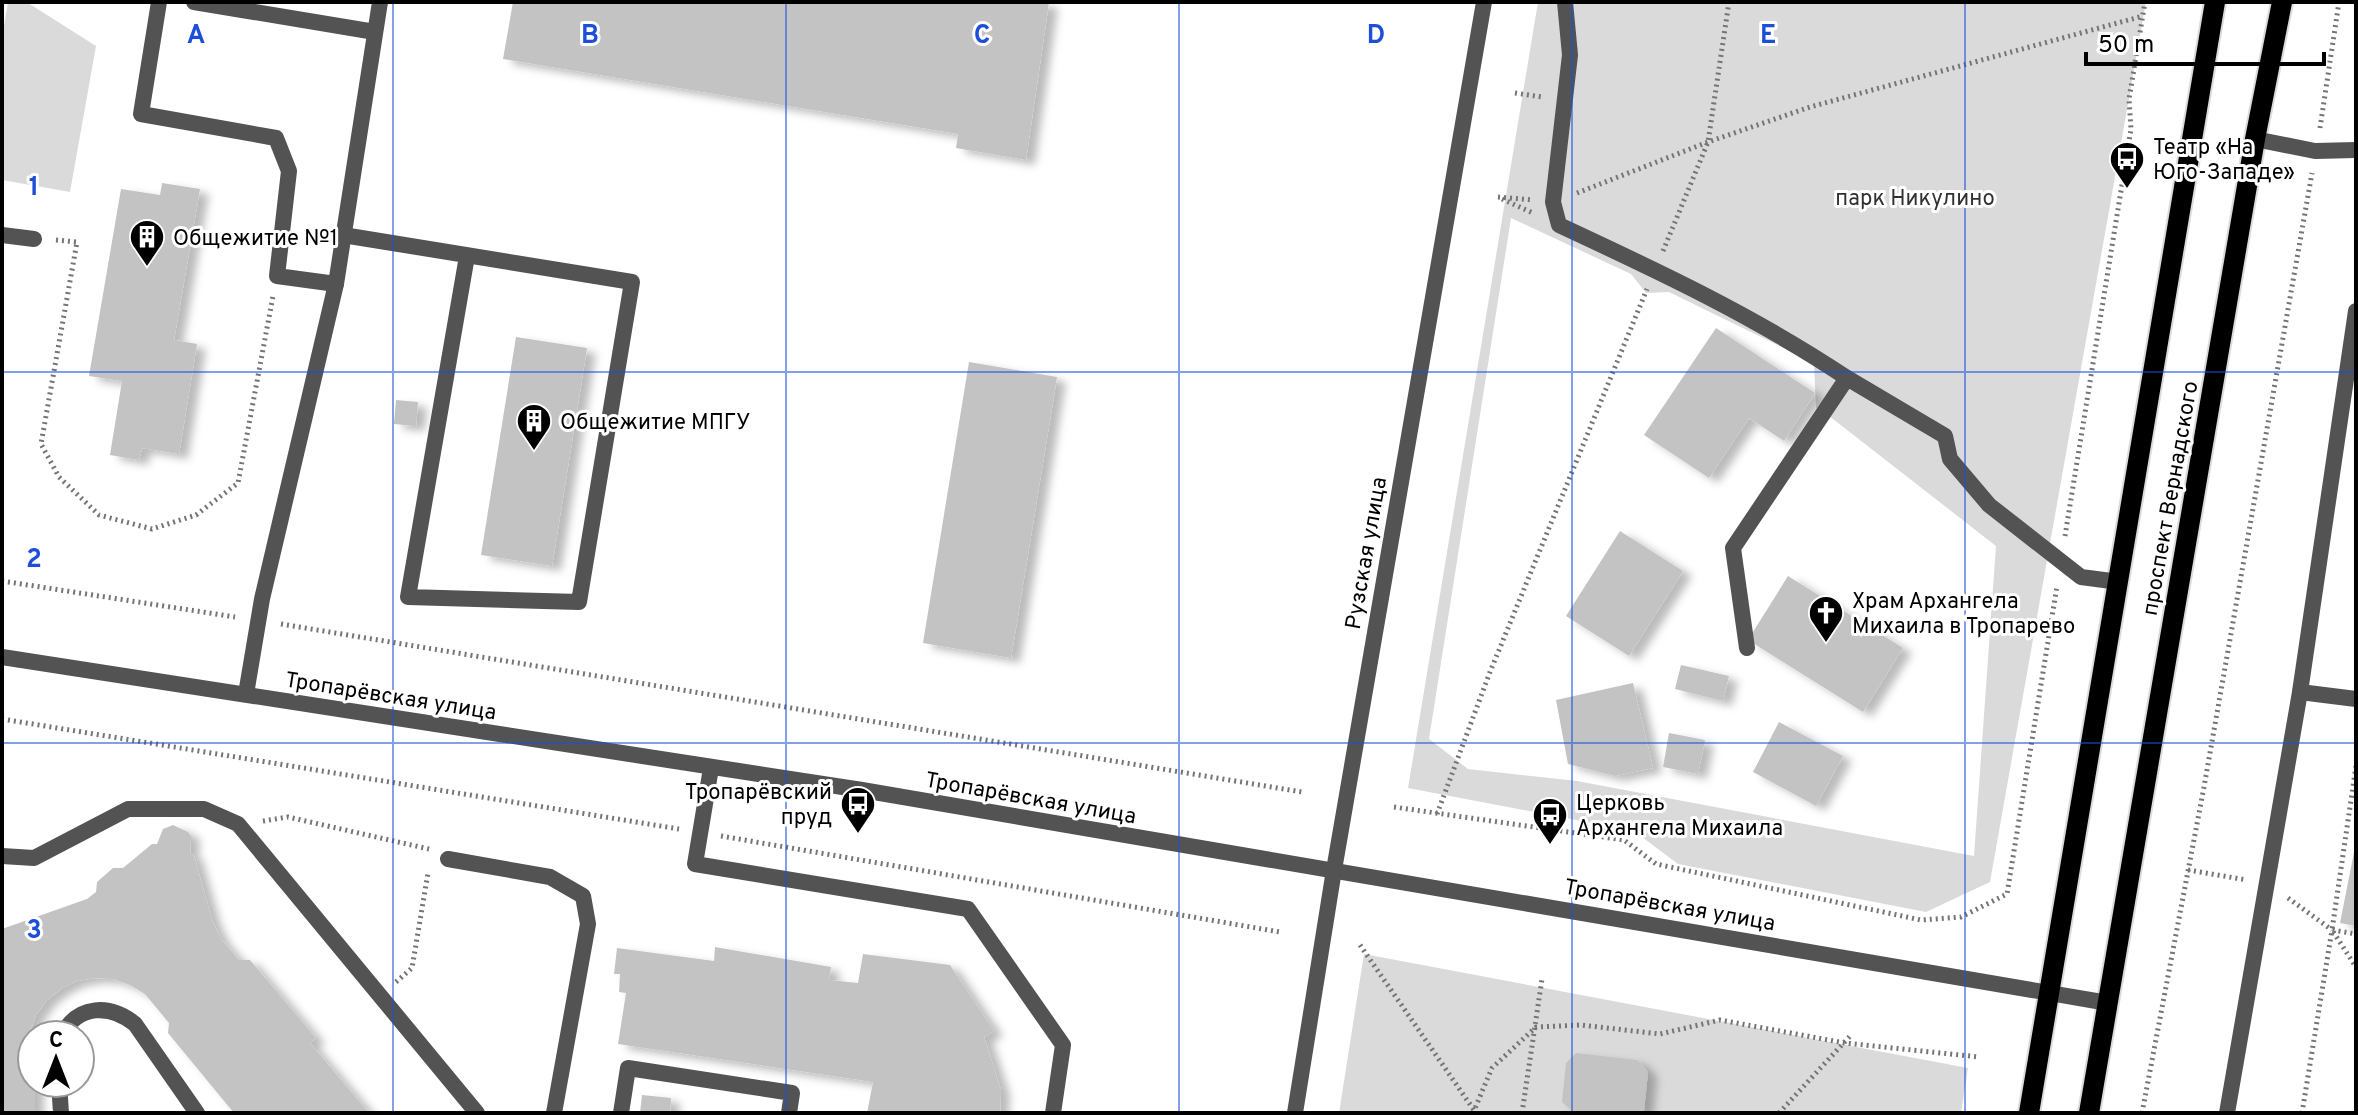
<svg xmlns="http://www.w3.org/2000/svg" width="2358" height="1115" font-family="Overpass,sans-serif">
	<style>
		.green { fill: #dadada; fill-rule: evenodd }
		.building { fill: #c3c3c3; filter: url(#shadow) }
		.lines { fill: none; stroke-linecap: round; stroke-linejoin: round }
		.primary-casing { stroke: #dbdbdb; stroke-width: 24 }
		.path { stroke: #757575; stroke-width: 5; stroke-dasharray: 2 4; stroke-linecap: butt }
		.service { stroke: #535353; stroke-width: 16 }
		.minor { stroke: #535353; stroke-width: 16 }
		.tertiary { stroke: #535353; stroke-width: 16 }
		.primary { stroke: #000; stroke-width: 20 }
		.grid { fill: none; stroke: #1d4ed8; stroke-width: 2; stroke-opacity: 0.55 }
		.labels { text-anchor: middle; stroke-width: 6; stroke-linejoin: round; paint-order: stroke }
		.poi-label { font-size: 22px; fill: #000; stroke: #fff; text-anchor: start }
		.park-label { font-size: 22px; fill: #313131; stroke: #fff }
		.street-label { font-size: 22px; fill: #000; stroke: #fff }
		.grid-label { font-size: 26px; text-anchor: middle; font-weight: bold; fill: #1d4ed8; stroke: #fff; stroke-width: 6; stroke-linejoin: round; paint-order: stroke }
	</style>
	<defs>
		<filter id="shadow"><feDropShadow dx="9" dy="5" stdDeviation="4" flood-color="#0004"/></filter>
	</defs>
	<rect width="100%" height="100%" fill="#fff"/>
	<g class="green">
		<polygon points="8,2 28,3 96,46 70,192 2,180 2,37"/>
		<path d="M 1538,2 L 2146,2 L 1990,882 L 1926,912 L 1678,864 L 1634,831 L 1408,788 ZM 1511,218 L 1631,274 L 1646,293 L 1669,292 L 1814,363 L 1816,408 L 1824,412 L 1996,546 L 1974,856 L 1577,781 L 1468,769 L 1429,739 Z"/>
		<polygon points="1364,954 1968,1068 1961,1113 1339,1113"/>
	</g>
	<g class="building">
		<polygon points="513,2 1049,2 1026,160 956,148 958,134 503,59"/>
		<polygon points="162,183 200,189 174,340 197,344 179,454 142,448 139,460 110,455 122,381 89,376 121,189 160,195"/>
		<polygon points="1716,328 1815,393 1784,441 1749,418 1709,478 1644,435"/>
		<polygon points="516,337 587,348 552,566 481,555"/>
		<polygon points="969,362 1057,377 1011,658 923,643"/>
		<polygon points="396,400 418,402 416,426 394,424"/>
		<polygon points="1620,531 1683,571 1629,656 1566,616"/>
		<polygon points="1788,576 1903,648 1863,712 1748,640"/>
		<polygon points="1681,665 1729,676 1723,701 1675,689"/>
		<polygon points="1633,683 1653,768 1615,776 1568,764 1556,700"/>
		<polygon points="1779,722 1843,756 1816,806 1753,772"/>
		<polygon points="1669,733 1705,740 1698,774 1663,767"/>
		<polygon points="173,825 188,832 191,836 190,853 194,856 212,920 221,939 239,960 250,960 316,1038 310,1043 369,1113 234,1113 168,1033 169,1023 145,994 130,985 113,979 95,978 77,981 61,989 47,1000 36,1015 30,1031 27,1049 28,1076 32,1078 32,1083 35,1083 35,1113 2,1113 2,929 87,899 96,892 97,882 113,868 123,868 152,844 157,844 163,829"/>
		<polygon points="2355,847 2356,847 2356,926 2340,923"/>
		<polygon points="715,947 831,967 829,980 858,983 863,954 950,965 994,1031 984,1037 1001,1090 1000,1113 867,1113 873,1082 618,1044 626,993 619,992 620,974 614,974 617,948 714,961"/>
		<polygon points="1576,1053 1637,1060 1648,1072 1644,1111 1641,1113 1573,1112 1562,1102 1566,1063"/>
		<polygon points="642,1095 671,1098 670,1113 640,1113"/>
	</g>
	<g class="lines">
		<defs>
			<g id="primary">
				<polyline points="2029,1113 2215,2"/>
				<polyline points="2089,1113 2255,139 2282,2"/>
			</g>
		</defs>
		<use href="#primary" class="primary-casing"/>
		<g class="path">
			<polyline points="1515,93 1542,97"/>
			<polyline points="2320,128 2339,2"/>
			<polyline points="1577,193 1708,142 1810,107 2143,16"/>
			<polyline points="1498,197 1533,200"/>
			<polyline points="1502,199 1533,213"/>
			<polyline points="56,240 77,242 41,444 59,477 99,515 152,529 196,515 238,483 273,296"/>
			<polyline points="1663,251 1708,142 1729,2"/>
			<polyline points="2065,536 2131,129 2129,99 2145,2"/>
			<polyline points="2,581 235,617"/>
			<polyline points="281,624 1302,792"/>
			<polyline points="2,719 679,829"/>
			<polyline points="2356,766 2332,930 2356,967"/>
			<polyline points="1394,807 1624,840 1656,864 1921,920 1961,917 2007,894 2057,586"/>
			<polyline points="1437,814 1490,672 1647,289"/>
			<polyline points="263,821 288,817 429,849"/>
			<polyline points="721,836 1280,932"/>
			<polyline points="2188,870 2247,880"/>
			<polyline points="2288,898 2332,930"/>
			<polyline points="1360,945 1476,1113"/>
			<polyline points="396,982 412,968 428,873"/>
			<polyline points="1473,1113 1492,1068 1536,1027 1581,1025 1660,1034 1720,1020 1845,1043 1979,1057"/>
			<polyline points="1522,1113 1542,979"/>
			<polyline points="1779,1113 1851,1035"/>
			<polyline points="2142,1113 2204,787 2312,173"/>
			<polyline points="2302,1113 2332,930 2356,934"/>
		</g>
		<g class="service">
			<polyline points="159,2 141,114 276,138 289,171 277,276 336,284"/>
			<polyline points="194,2 375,32"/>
			<path d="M 1565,2 L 1570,55 L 1553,202 L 1559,225 C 1658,271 1756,317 1847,378"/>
			<polyline points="2255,139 2315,151 2356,150"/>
			<polyline points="2,235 34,239"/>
			<polyline points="343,235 632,282 579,602 408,597 467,256"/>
			<polyline points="1747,648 1733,548 1847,378 1945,436 1950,459 1989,505 2081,577 2119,582"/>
			<polyline points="2300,692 2356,699"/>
			<polyline points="246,694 262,599 336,284 380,2"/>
			<polyline points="711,768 695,864 968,909 1063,1045 1053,1113"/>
			<polyline points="2,856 34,858 128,809 204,809 238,824 477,1113"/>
			<polyline points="448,859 550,877 583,896 588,924 554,1113"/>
			<path d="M 62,1035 C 78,1004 110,1004 135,1024 L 197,1113"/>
			<polyline points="59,1083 61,1113"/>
			<polyline points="621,1113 628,1068 792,1093 789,1113"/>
			<polyline points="2227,1113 2300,692 2356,311"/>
		</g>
		<polyline class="minor" points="1334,870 1484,2"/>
		<g class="tertiary">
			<polyline points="2,657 862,790 2108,1003"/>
			<polyline points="1295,1113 1334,870"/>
		</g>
		<use href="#primary" class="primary"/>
	</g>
	<path class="grid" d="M 393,2 L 393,1113M 786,2 L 786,1113M 1179,2 L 1179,1113M 1572,2 L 1572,1113M 1965,2 L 1965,1113M 2,372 L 2356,372M 2,743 L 2356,743"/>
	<defs>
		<symbol id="bus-pin" viewBox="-11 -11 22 30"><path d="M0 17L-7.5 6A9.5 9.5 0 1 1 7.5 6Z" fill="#000" stroke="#fff"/><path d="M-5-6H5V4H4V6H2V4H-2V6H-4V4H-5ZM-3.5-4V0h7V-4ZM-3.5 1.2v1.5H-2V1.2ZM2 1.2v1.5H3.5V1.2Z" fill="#fff"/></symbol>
		<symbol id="building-pin" viewBox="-11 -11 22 30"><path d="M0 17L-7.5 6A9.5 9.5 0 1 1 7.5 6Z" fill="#000" stroke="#fff"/><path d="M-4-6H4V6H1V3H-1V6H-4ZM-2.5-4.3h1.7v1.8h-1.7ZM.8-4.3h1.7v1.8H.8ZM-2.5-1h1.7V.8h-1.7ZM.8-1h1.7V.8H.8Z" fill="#fff"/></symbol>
		<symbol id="church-pin" viewBox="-11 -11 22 30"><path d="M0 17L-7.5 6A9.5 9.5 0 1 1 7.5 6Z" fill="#000" stroke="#fff"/><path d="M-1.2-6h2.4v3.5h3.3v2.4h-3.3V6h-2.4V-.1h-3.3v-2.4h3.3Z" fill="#fff"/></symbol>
	</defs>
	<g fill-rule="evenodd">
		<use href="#bus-pin" x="2107" y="139" width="40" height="54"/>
		<use href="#building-pin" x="127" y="217" width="40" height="54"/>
		<use href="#building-pin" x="514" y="401" width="40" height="54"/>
		<use href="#church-pin" x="1806" y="593" width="40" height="54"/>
		<use href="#bus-pin" x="838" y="784" width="40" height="54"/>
		<use href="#bus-pin" x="1530" y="795" width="40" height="54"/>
	</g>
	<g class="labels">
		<g class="poi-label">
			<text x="2153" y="154">Театр «На<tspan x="2153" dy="25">Юго-Западе»</tspan></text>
			<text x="173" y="245">Общежитие №1</text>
			<text x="560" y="429">Общежитие МПГУ</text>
			<text x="1852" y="608">Храм Архангела<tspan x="1852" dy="25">Михаила в Тропарево</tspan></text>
			<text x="832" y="799" text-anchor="end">Тропарёвский<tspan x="832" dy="25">пруд</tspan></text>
			<text x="1576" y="810">Церковь<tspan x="1576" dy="25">Архангела Михаила</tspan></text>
		</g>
		<g class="park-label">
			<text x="1915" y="205">парк Никулино</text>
		</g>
		<g class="street-label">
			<text transform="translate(2169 498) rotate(-80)" y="8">проспект Вернадского</text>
			<text transform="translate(1365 553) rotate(-80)" y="8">Рузская улица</text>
			<text transform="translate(391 695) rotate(9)" y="8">Тропарёвская улица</text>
			<text transform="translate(1031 797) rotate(10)" y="8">Тропарёвская улица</text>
			<text transform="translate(1670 904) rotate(10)" y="8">Тропарёвская улица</text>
		</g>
	</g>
	<g class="grid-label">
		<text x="196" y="43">A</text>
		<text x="590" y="43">B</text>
		<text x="982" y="43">C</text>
		<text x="1376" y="43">D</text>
		<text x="1768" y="43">E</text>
		<text x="34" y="195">1</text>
		<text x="34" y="567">2</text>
		<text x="34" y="938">3</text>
	</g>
	<rect width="2358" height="1115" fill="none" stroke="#000000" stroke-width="8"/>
	<g transform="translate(56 1059)"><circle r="38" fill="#ffffff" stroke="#999999" stroke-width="2"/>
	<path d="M0-6L14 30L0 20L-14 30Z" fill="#000000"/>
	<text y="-12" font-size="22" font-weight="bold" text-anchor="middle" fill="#000000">С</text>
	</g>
	<path d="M2086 52v12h238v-12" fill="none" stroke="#000000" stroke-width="4"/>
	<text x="2098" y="52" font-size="24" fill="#000000" stroke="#ffffff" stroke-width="6" paint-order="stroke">50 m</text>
</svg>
